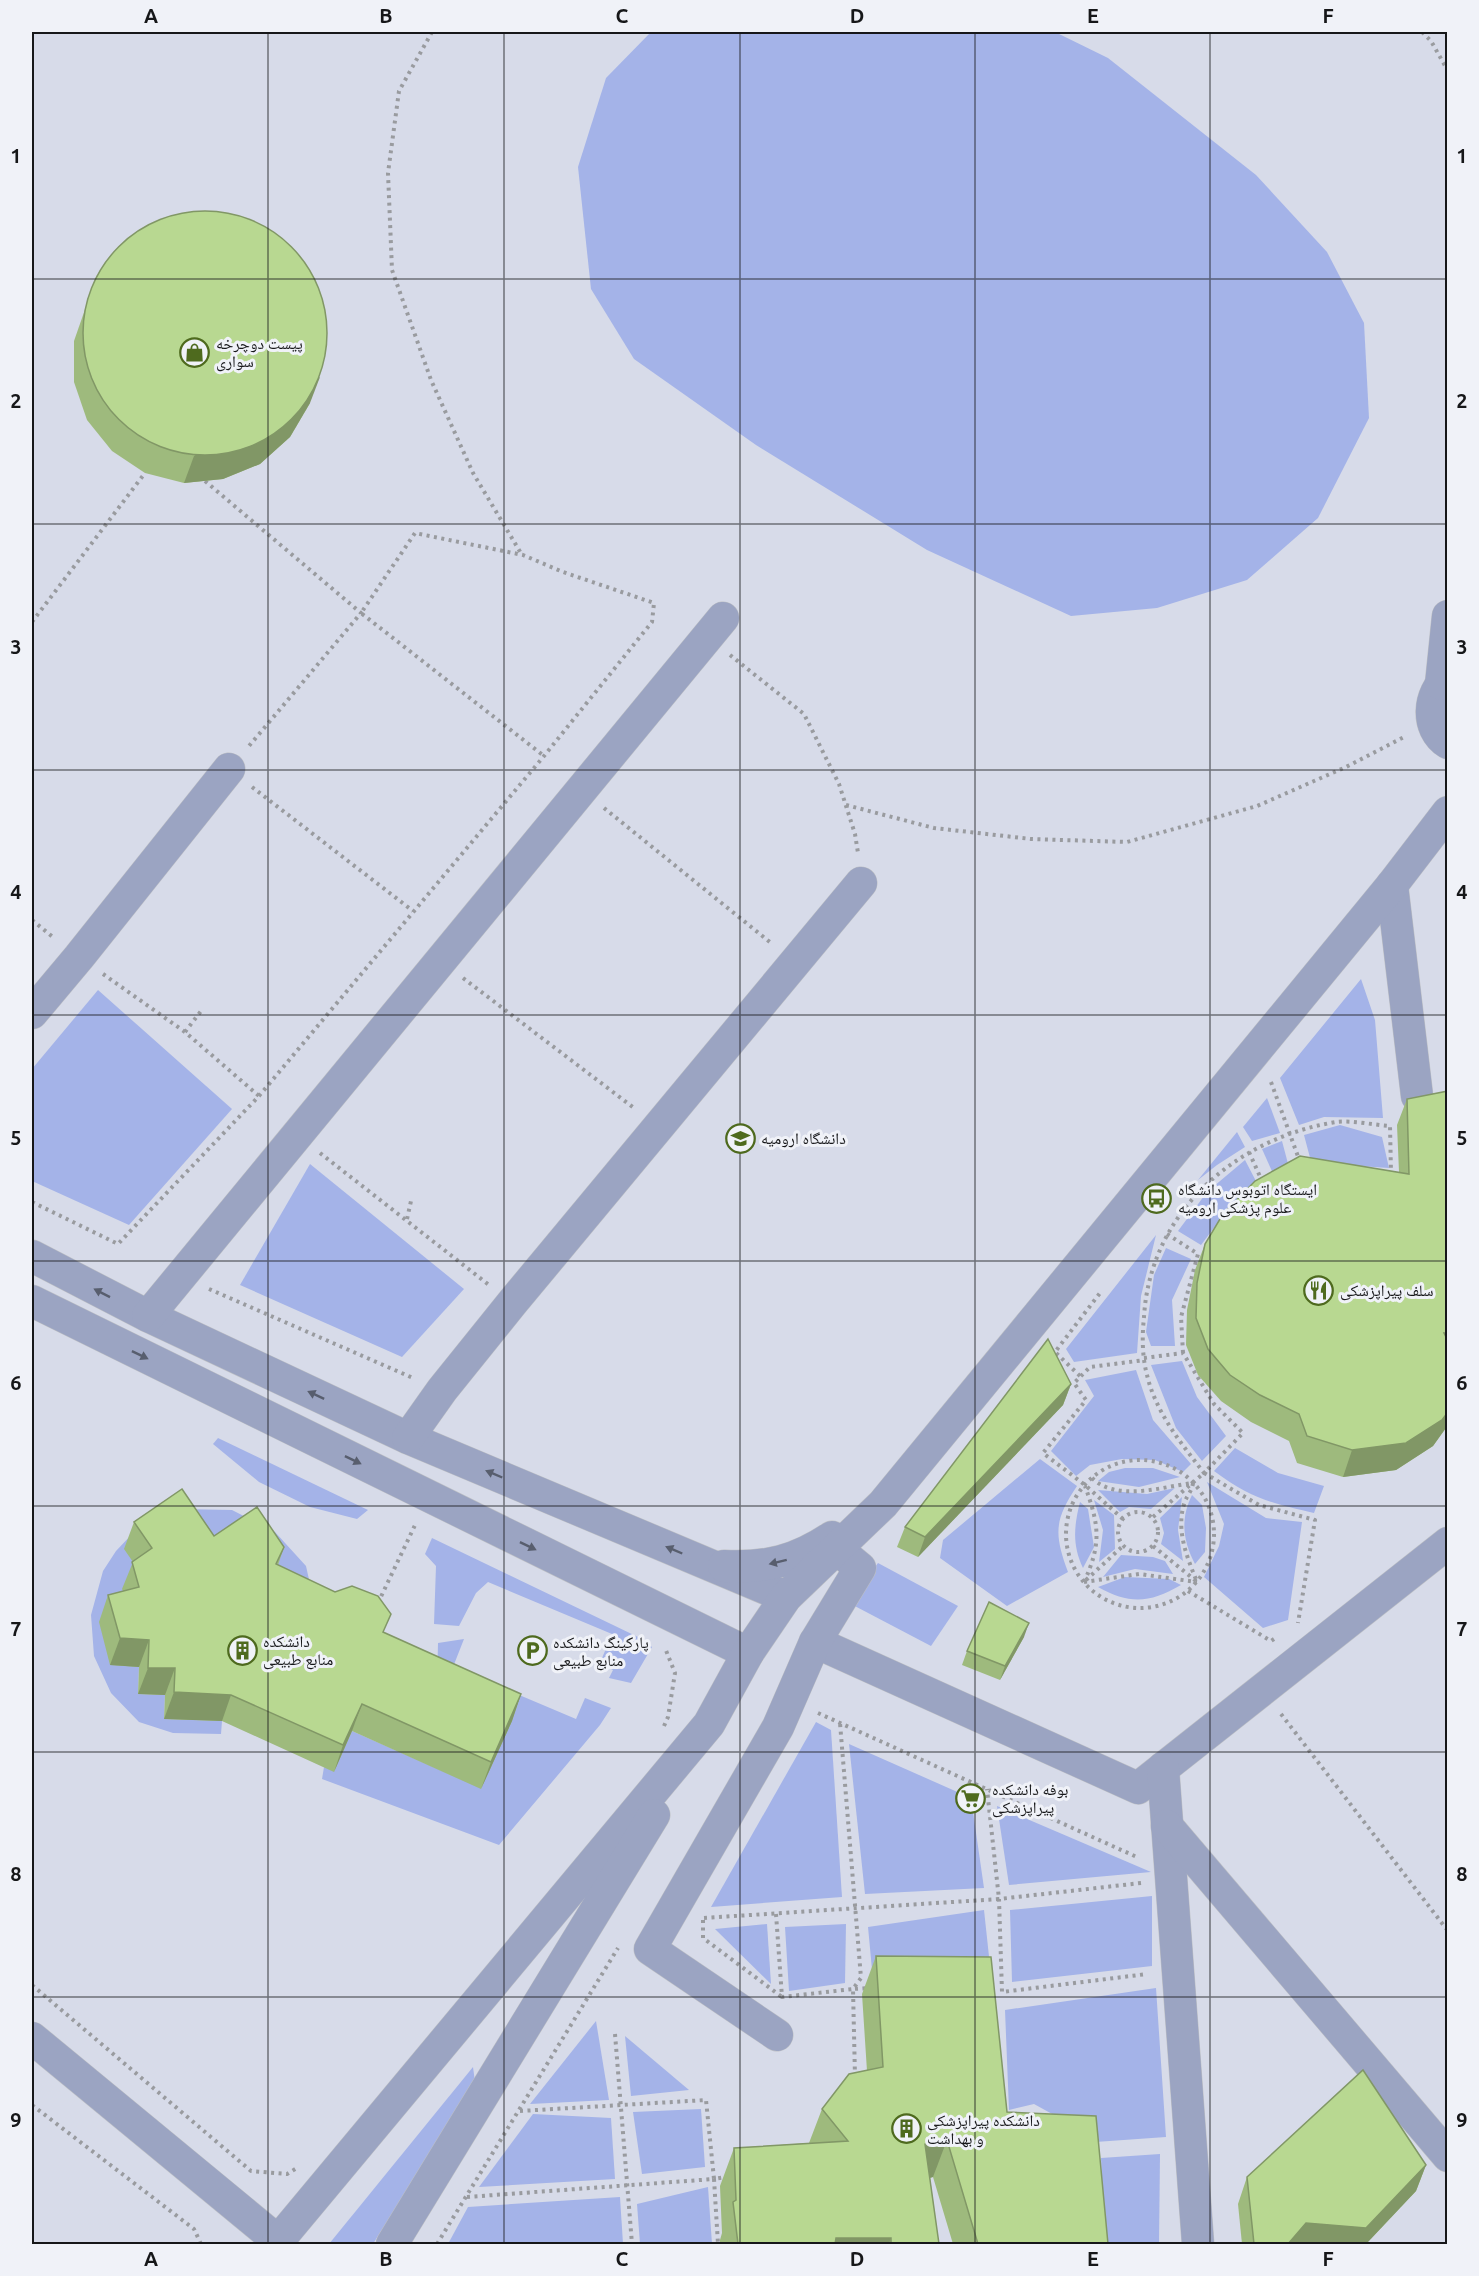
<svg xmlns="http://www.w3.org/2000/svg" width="1479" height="2276" font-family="Ubuntu,'Noto Naskh Arabic',sans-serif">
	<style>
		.built { fill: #d7dbe9 }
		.green { fill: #a4b3e8 }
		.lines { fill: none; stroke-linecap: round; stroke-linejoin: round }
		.minor-casing { stroke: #bec0c5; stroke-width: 33 }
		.path { stroke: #999b9f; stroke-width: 4; stroke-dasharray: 3 4.5; stroke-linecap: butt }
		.minor { stroke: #9ba4c2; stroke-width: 32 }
		.wall { fill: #9eba7d }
		.shaded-wall { fill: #819766 }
		.building { fill: #b8d891; stroke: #819766; stroke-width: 1.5 }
		.oneway { fill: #585e6e }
		.grid { fill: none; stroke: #161719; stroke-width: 1.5; stroke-opacity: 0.55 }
		.labels { text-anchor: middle; stroke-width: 6; stroke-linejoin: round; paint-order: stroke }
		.poi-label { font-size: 16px; fill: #161719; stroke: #f0f2f8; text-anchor: start }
		.neatline { fill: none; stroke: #161719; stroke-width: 2 }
		.grid-label { font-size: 20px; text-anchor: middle; font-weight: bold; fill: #161719 }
	</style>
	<rect width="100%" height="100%" fill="#e3e5eb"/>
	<rect class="built" x="32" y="32" width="1415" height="2212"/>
	<g class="green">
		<polygon points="651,32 1055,32 1108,58 1256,175 1327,252 1364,323 1369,418 1318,518 1247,580 1157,608 1071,616 927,550 756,445 634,359 591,289 578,167 606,78"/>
		<polygon points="1361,979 1375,1020 1383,1118 1324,1117 1299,1125 1280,1078"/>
		<polygon points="98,990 232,1109 129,1225 32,1181 32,1069"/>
		<polygon points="1267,1098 1280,1133 1252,1141 1243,1127"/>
		<polygon points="1340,1125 1382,1137 1389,1168 1344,1165 1313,1169 1304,1135"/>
		<polygon points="1237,1132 1245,1147 1217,1165 1198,1180"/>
		<polygon points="1282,1141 1291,1175 1275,1178 1262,1149"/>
		<polygon points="1245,1160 1259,1187 1226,1212 1201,1245 1178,1231 1207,1192"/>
		<polygon points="310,1164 464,1289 402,1357 240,1285"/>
		<polygon points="1156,1235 1141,1296 1137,1353 1074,1362 1066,1349"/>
		<polygon points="1166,1248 1191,1259 1172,1300 1175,1346 1151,1346 1146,1332 1154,1275"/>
		<polygon points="1182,1361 1197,1397 1226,1436 1202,1461 1176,1428 1151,1365"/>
		<polygon points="1136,1370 1153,1420 1191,1464 1183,1472 1155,1460 1122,1459 1090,1465 1076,1476 1051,1451 1094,1396 1085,1380"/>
		<polygon points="218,1438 368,1510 357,1519 310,1507 259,1482 213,1444"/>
		<path d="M 1235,1448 L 1278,1473 L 1324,1486 L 1314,1513 C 1271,1503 1250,1498 1214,1471 Z"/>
		<path d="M 1040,1459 L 1077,1486 C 1054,1520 1054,1534 1068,1572 L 1007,1606 L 940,1558 L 943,1540 Z"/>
		<polygon points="1125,1468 1153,1468 1180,1477 1139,1487 1098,1481 1109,1472"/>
		<polygon points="1207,1482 1266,1518 1302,1522 1288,1620 1263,1628 1204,1577 1219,1546 1224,1524"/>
		<polygon points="1175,1488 1151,1509 1129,1507 1120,1512 1098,1490 1147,1494"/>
		<path d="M 1192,1495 L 1202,1505 L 1206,1528 L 1205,1552 L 1195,1564 C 1183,1541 1180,1519 1192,1495 Z"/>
		<polygon points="1182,1497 1178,1530 1183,1561 1161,1544 1164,1533 1160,1518"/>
		<polygon points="1094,1500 1114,1515 1115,1549 1099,1562 1103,1530"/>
		<path d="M 1080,1502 L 1088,1509 L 1094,1547 L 1083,1568 C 1072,1545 1074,1526 1080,1502 Z"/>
		<polygon points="179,1509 232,1510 275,1532 306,1566 312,1593 142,1575 129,1614 139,1667 138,1694 165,1695 164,1719 222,1721 221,1734 173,1733 139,1722 111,1693 94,1656 91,1615 103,1571 116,1551 134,1532"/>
		<polygon points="432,1538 638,1637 652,1647 631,1683 609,1678 613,1670 600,1663 612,1634 488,1582 476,1593 459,1626 434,1624 436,1566 425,1554"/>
		<polygon points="1121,1555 1153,1557 1165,1561 1173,1574 1135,1569 1103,1577"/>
		<polygon points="878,1563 958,1606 931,1646 849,1603"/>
		<path d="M 1125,1577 L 1169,1579 L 1181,1585 C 1150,1603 1130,1605 1098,1587 Z"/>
		<polygon points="464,1639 453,1667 576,1719 585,1698 611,1708 600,1725 499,1845 322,1779 324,1767 334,1771 352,1731 481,1788 437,1687 438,1643"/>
		<polygon points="816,1722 831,1730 842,1897 711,1907"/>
		<polygon points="849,1744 971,1798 984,1888 865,1894"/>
		<polygon points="997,1806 1151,1872 1009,1885"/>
		<polygon points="1152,1896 1152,1966 1012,1982 1010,1910"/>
		<polygon points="984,1910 991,1975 873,1980 868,1927"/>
		<polygon points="767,1924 771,1984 715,1929"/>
		<polygon points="846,1924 845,1983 789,1991 785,1927"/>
		<polygon points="1156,1988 1166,2137 1053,2145 1054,2115 1034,2104 1009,2110 1005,2010"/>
		<polygon points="596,2021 609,2100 530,2104"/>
		<polygon points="625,2036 689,2090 631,2096"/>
		<polygon points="473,2067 475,2082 373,2244 329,2244"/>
		<polygon points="701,2109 705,2167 642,2174 633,2112"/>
		<polygon points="533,2114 611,2118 615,2179 479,2187"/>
		<polygon points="1160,2154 1159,2244 1105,2244 1101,2158"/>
		<polygon points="708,2187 712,2244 640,2244 637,2204"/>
		<polygon points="620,2197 623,2244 448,2244 468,2207"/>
	</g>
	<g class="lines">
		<defs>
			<g id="minor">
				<path d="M 1448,678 C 1428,693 1425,729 1448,743"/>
				<polyline points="1441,684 1448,616"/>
				<polyline points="1392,885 1417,1096"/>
				<polyline points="32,1013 79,957 229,769"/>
				<polyline points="32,1256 148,1316 408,1438 786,1597"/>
				<polyline points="32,1301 748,1653"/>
				<polyline points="148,1316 723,618"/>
				<polyline points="408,1438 442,1390 512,1303 861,883"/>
				<path d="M 724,1566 C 767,1568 796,1561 832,1537"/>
				<polyline points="815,1642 1138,1788 1448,1543"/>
				<polyline points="1163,1768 1198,2244"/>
				<polyline points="1167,1826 1448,2156"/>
				<polyline points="777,2035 650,1949 778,1727 815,1642 860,1568 837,1549"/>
				<polyline points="32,2038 278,2241 275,2244"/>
				<polyline points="278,2241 709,1724 748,1653 786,1597 883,1504 1392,885 1448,812"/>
				<polyline points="392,2244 654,1815"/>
			</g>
		</defs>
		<use href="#minor" class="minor-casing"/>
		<g class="path">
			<polyline points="432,32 399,91 388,173 392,270 431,380 473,473 522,555"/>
			<polyline points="1422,32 1431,41 1448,71"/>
			<polyline points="205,481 361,613 249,746"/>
			<polyline points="32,622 145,473"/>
			<polyline points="730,655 804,714 839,784 855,834 858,853"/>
			<polyline points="252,787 413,911"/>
			<polyline points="846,805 934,828 1031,839 1127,842 1257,806 1346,767 1406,736"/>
			<polyline points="604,808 771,943"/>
			<polyline points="32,920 54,938"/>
			<polyline points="103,974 185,1032 259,1096"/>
			<polyline points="463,978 634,1108"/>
			<polyline points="185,1032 201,1011"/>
			<polyline points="1271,1082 1300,1162"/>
			<polyline points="1249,1152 1262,1181"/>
			<polyline points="320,1153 489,1285"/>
			<polyline points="32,1202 118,1244 259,1096 544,756 652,622 654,603 563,572 523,555 415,533 361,613 544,756"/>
			<polyline points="407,1219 411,1201"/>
			<polyline points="1167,1234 1198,1254 1181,1317 1183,1353"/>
			<polyline points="209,1289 413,1378"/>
			<path d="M 1144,1358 L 1183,1353 L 1214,1404 L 1243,1433 L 1204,1473 C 1181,1443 1156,1413 1147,1375 C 1142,1356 1142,1336 1144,1317 C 1150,1212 1236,1138 1336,1122 C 1353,1120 1373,1125 1390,1126 L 1391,1173"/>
			<polyline points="1080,1376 1055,1352 1100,1293"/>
			<circle cx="1140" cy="1534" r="74"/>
			<path d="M 1092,1478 C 1116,1502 1162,1487 1192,1483"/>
			<path d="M 1193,1483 C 1192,1491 1188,1494 1185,1501 C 1175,1529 1187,1557 1197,1582"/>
			<circle cx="1138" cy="1532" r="20"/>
			<polyline points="1153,1517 1204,1473 1259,1505 1315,1520 1298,1623"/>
			<polyline points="1123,1519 1085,1485 1043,1453 1086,1400 1074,1383 1090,1367 1145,1360"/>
			<polyline points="1153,1546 1196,1581"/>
			<polyline points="1086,1580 1124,1545"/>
			<polyline points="1084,1582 1139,1574 1197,1582"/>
			<path d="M 1084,1582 C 1102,1543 1099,1525 1085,1486"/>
			<polyline points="1188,1591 1271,1641 1274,1639"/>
			<polyline points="378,1603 416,1523"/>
			<polyline points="818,1713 1139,1858"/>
			<polyline points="1281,1714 1448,1931"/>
			<polyline points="664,1726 668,1717 675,1673 665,1648"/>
			<polyline points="1141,1883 999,1899 1002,1992 1147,1974"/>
			<polyline points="776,1914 782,1997 853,1989 861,1978 840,1723"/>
			<polyline points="704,1918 999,1899 987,1789"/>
			<polyline points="703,1920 703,1938 782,1997"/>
			<polyline points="32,1985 251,2171 287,2174 297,2168"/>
			<polyline points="615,2034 632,2244"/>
			<polyline points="855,2077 853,1989 869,1988"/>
			<polyline points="32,2105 194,2229 201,2244"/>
			<polyline points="520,2111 706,2100 714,2179 726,2177"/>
			<polyline points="467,2197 714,2179 718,2244"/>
			<polyline points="437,2244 618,1948"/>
		</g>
		<use href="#minor" class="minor"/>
	</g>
	<g class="wall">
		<polygon points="97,275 310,403 290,437 260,464 223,479 184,483 145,473 112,451 87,420 74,382 74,341"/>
		<polygon points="1448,1091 1448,1425 1433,1446 1396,1470 1343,1477 1297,1463 1289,1441 1251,1422 1221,1401 1198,1375 1186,1345 1187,1310 1195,1270 1205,1244 1399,1172 1397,1125 1407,1099"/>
		<polygon points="1071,1384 1063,1405 918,1557 897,1547 905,1527"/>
		<polygon points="134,1522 284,1547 278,1565 384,1633 521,1694 512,1721 481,1789 352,1731 334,1772 222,1721 164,1719 165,1695 138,1694 139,1667 110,1665 99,1622 108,1595 123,1591 122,1589 133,1562 124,1549"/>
		<polygon points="1024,1637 1000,1680 962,1665 967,1651"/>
		<polygon points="876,1956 1007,2112 1108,2244 953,2244 933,2177 930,2178 939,2244 720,2244 720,2240 722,2233 720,2186 734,2148 809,2143 822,2109 867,2071 862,1994"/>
		<polygon points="1426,2165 1416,2191 1366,2244 1242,2244 1238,2204 1247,2177"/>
	</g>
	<g class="shaded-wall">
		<polygon points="320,377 310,403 290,437 260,464 223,479 184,483 194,456"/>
		<polygon points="1071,1384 1063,1405 918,1557 925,1537"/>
		<polygon points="1448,1412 1448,1425 1433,1446 1396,1470 1343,1477 1352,1450"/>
		<polygon points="1029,1623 1024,1637 1000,1680 1005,1666"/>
		<polygon points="120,1638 149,1640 139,1667 110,1665"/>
		<polygon points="148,1668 175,1668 165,1695 138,1694"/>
		<polygon points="174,1692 231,1695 222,1721 164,1719"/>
		<polygon points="521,1694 512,1721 481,1789 491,1762"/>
		<polygon points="362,1704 352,1731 334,1772 343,1745"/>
		<polygon points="947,2140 933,2177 911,2182 925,2144"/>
		<polygon points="1426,2165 1416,2191 1366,2244 1288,2244 1306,2223"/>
		<polygon points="836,2238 891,2238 889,2244 833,2244"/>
	</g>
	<g class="building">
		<circle cx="205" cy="333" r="122"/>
		<polygon points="1448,1091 1448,1333 1444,1333 1448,1341 1448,1412 1442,1420 1406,1443 1352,1450 1307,1436 1299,1414 1260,1395 1230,1375 1208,1349 1196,1318 1197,1283 1205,1244 1223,1214 1255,1181 1300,1156 1409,1174 1407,1099"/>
		<polygon points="1048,1339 1071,1384 925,1537 905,1527"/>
		<polygon points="182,1489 214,1536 257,1507 284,1547 276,1564 335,1592 352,1586 378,1596 391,1614 383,1632 521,1694 491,1762 362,1704 343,1745 231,1695 174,1692 175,1668 148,1668 149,1640 120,1638 108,1595 139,1587 132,1562 152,1548 134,1522"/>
		<polygon points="989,1602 1029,1623 1005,1666 967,1651"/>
		<polygon points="876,1956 991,1957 1007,2112 1096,2116 1108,2244 978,2244 947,2140 925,2144 939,2244 891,2244 891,2238 836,2238 835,2244 738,2244 733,2202 736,2200 734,2148 848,2141 822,2109 849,2074 883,2067"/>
		<polygon points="1363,2070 1426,2165 1366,2228 1306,2223 1288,2244 1254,2244 1247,2177"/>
	</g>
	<defs><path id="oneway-solid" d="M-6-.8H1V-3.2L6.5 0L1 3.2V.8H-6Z" transform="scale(1.5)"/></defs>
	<g class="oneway">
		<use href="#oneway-solid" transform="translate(102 1293) rotate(-153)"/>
		<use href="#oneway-solid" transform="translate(140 1355) rotate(26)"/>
		<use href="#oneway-solid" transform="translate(316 1395) rotate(-155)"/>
		<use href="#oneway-solid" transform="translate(353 1460) rotate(26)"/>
		<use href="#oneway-solid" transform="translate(494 1474) rotate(-157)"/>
		<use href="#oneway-solid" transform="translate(528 1546) rotate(26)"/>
		<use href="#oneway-solid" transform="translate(674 1550) rotate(-157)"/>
		<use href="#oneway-solid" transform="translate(778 1562) rotate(166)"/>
	</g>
	<path class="grid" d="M 268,32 L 268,2244M 504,32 L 504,2244M 740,32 L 740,2244M 975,32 L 975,2244M 1210,32 L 1210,2244M 32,279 L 1448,279M 32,524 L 1448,524M 32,770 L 1448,770M 32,1015 L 1448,1015M 32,1261 L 1448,1261M 32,1506 L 1448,1506M 32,1752 L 1448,1752M 32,1997 L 1448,1997"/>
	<defs>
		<symbol id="shop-ring" viewBox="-11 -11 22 22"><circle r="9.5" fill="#f0f2f8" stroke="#4e6a1e" stroke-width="1.5"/><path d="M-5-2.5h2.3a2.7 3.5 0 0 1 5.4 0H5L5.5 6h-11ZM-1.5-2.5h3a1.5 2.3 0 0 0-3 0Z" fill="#4e6a1e"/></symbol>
		<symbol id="university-ring" viewBox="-11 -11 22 22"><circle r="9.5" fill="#f0f2f8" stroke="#4e6a1e" stroke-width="1.5"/><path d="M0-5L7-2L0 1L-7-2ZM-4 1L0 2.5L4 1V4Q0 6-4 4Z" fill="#4e6a1e"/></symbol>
		<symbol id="bus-ring" viewBox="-11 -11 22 22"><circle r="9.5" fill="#f0f2f8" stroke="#4e6a1e" stroke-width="1.5"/><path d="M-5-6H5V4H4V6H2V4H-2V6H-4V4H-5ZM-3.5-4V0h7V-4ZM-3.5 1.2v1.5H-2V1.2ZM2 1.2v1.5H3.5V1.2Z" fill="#4e6a1e"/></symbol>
		<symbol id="restaurant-ring" viewBox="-11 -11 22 22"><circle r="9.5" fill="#f0f2f8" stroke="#4e6a1e" stroke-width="1.5"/><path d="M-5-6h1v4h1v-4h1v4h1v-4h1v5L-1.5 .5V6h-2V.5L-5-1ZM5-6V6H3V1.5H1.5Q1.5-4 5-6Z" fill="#4e6a1e"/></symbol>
		<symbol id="building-ring" viewBox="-11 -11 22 22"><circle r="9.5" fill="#f0f2f8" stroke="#4e6a1e" stroke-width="1.5"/><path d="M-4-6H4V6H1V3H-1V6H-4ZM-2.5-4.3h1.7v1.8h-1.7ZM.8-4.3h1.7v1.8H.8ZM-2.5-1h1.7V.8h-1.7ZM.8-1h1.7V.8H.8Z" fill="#4e6a1e"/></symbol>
		<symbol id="parking-ring" viewBox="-11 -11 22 22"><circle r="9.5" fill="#f0f2f8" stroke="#4e6a1e" stroke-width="1.5"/><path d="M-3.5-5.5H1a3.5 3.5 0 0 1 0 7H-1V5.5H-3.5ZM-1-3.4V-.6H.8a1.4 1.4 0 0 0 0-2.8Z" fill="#4e6a1e"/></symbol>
		<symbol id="supermarket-ring" viewBox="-11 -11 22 22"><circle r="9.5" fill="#f0f2f8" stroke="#4e6a1e" stroke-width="1.5"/><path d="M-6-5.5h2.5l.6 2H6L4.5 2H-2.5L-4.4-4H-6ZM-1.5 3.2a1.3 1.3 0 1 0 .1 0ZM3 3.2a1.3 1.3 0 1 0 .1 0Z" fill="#4e6a1e"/></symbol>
	</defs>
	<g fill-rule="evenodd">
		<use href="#shop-ring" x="178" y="336" width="33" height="33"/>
		<use href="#university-ring" x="724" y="1122" width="33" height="33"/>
		<use href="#bus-ring" x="1140" y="1182" width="33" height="33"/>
		<use href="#restaurant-ring" x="1302" y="1274" width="33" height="33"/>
		<use href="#building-ring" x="226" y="1634" width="33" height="33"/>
		<use href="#parking-ring" x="516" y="1634" width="33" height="33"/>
		<use href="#supermarket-ring" x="954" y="1782" width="33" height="33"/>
		<use href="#building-ring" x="890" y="2112" width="33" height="33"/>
	</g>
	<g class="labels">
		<g class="poi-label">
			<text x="216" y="349">پیست دوچرخه<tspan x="216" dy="18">سواری</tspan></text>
			<text x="761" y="1144">دانشگاه ارومیه</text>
			<text x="1178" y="1195">ایستگاه اتوبوس دانشگاه<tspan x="1178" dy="18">علوم پزشکی ارومیه</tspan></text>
			<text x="1340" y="1296">سلف پیراپزشکی</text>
			<text x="263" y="1647">دانشکده<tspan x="263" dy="18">منابع طبیعی</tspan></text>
			<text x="553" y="1648">پارکینگ دانشکده<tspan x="553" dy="18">منابع طبیعی</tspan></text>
			<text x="992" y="1795">بوفه دانشکده<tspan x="992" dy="18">پیراپزشکی</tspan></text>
			<text x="927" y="2126">دانشکده پیراپزشکی<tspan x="927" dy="18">و بهداشت</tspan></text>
		</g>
	</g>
	<rect width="1479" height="2276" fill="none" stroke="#f0f2f8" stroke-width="66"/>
	<rect x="33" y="33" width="1413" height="2210" class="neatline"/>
	<g class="grid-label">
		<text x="151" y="23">A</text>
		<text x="386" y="23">B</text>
		<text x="622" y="23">C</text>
		<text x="857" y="23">D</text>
		<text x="1093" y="23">E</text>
		<text x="1328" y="23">F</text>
		<text x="16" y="163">1</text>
		<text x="1462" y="163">1</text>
		<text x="16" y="408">2</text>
		<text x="1462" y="408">2</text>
		<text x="16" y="654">3</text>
		<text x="1462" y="654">3</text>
		<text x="16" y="899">4</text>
		<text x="1462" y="899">4</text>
		<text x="16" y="1145">5</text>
		<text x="1462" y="1145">5</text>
		<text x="16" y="1390">6</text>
		<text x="1462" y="1390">6</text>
		<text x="16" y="1636">7</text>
		<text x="1462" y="1636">7</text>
		<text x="16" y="1881">8</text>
		<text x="1462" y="1881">8</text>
		<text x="16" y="2127">9</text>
		<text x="1462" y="2127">9</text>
		<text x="151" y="2266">A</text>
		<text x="386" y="2266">B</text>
		<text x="622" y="2266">C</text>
		<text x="857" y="2266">D</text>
		<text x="1093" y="2266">E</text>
		<text x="1328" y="2266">F</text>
	</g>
</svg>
